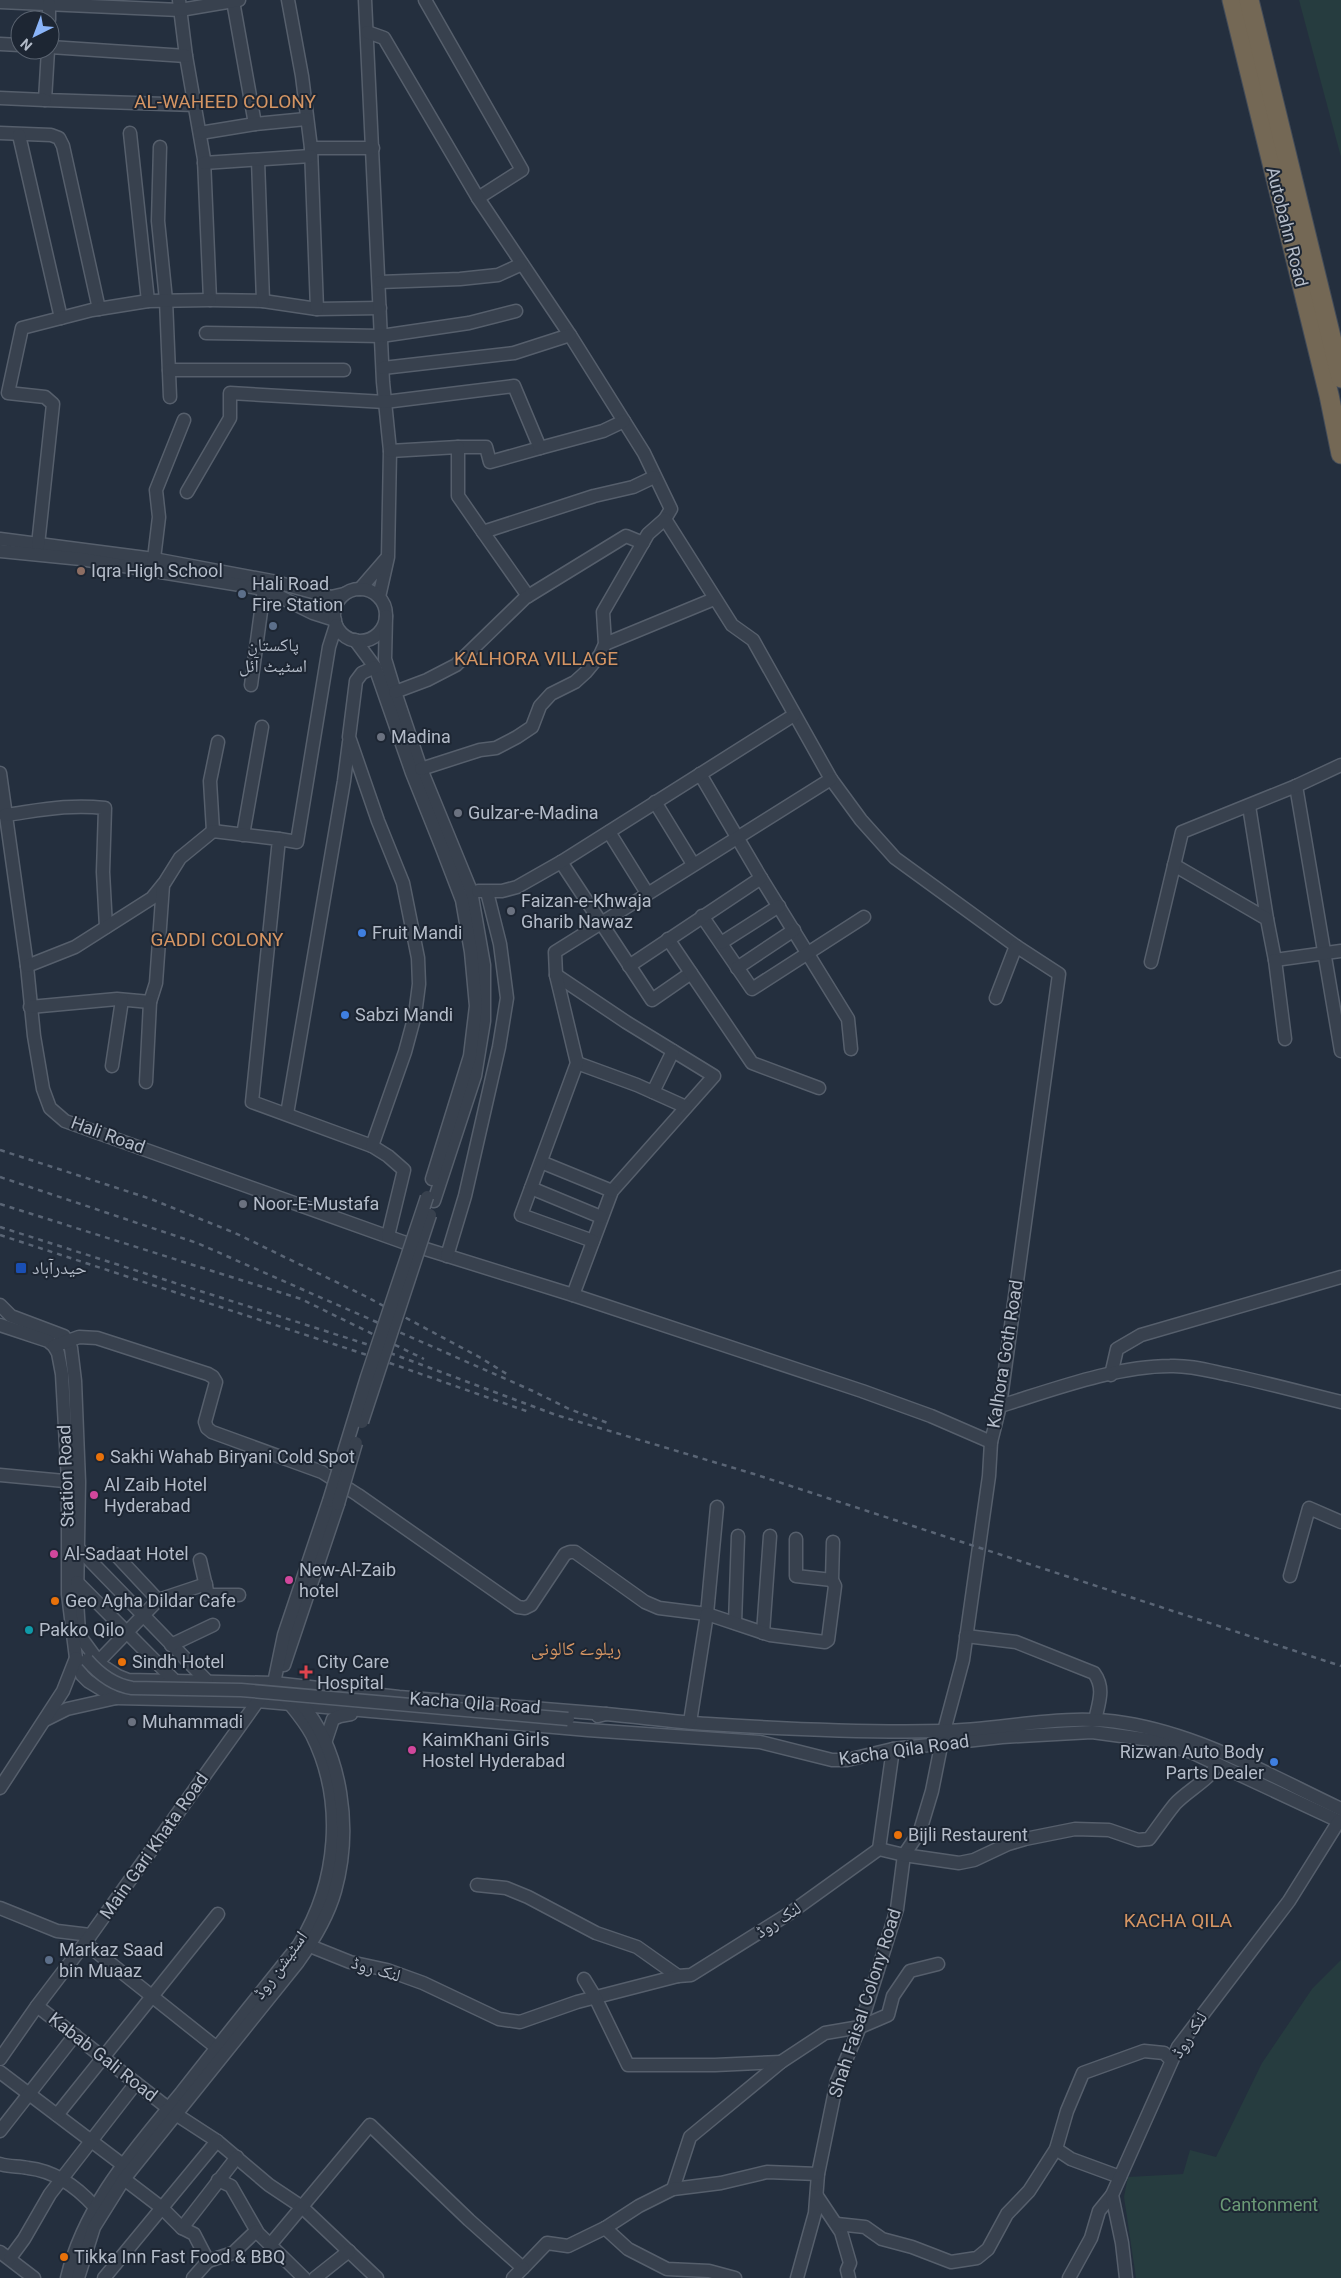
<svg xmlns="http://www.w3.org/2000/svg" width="1341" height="2278" font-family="Roboto,'Noto Naskh Arabic',sans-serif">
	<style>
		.green { fill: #263c3f }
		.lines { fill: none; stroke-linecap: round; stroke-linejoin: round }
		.minor-casing { stroke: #565f6c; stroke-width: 15 }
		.highway-casing { stroke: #434c59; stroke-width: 21 }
		.minor { stroke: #38414e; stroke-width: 12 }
		.highway { stroke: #746855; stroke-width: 19 }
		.rail { stroke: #5a6575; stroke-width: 2.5; stroke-dasharray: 5 5; stroke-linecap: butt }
		.minor-bridge-casing { stroke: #565f6c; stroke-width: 15; stroke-linecap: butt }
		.minor-bridge { stroke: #38414e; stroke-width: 12 }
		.education-dot { fill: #8d6e63; stroke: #1d2633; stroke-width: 2 }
		.service-dot { fill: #5c6f8a; stroke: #1d2633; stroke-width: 2 }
		.worship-dot { fill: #6b7280; stroke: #1d2633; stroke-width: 2 }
		.shop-dot { fill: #3f7fe0; stroke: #1d2633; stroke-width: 2 }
		.transit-dot { fill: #1a4fb4; stroke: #1d2633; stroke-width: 2 }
		.food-dot { fill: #e8710a; stroke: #1d2633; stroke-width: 2 }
		.hotel-dot { fill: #d1479c; stroke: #1d2633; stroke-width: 2 }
		.culture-dot { fill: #0f9aa8; stroke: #1d2633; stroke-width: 2 }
		.health-dot { fill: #e0444e; stroke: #1d2633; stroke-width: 2 }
		.labels { text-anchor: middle; stroke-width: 4; stroke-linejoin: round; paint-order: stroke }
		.street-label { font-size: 18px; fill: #b4bcc9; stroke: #1d2633 }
		.poi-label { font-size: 18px; fill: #b4bcc9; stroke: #1d2633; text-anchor: start }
		.park-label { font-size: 18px; fill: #6b9a76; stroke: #1d2633 }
		.neighbourhood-label { font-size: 19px; fill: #d59563; stroke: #1d2633 }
	</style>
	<rect width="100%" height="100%" fill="#242f3e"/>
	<g class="green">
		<polygon points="1299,0 1341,0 1341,157"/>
		<polygon points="1341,1960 1341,2278 1136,2278 1124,2197 1128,2177 1183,2174 1190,2150 1216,2157 1262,2063 1312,1989"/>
	</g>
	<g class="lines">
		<defs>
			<g id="minor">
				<polyline points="179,0 186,56 204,159 210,300 263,301 317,309 380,308"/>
				<polyline points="288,0 302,76 311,148 317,309"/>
				<polyline points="365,0 383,382 390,451 388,557 379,597"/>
				<polyline points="425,0 522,170 478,198"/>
				<polyline points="233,1 255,124"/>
				<polyline points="0,2 180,10 239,0"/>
				<polyline points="49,20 49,4"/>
				<polyline points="367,32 384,38 478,198 570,335 644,453 671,509 665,519"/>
				<polyline points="0,44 20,45"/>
				<polyline points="50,47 186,56"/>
				<polyline points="48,50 45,100 195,105"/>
				<polyline points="0,98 45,100"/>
				<polyline points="0,133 51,135 59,138 63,146 99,309"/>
				<polyline points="130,133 148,301"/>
				<polyline points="200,133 255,124 306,119"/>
				<polyline points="19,135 61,318"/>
				<polyline points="160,147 158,221 166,300 170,397"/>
				<polyline points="311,148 373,148"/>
				<polyline points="258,160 263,301"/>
				<polyline points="204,163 311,156"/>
				<polyline points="380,282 460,279 498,275 522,264"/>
				<polyline points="206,333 381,336 469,323 516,311"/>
				<polyline points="383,368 514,353 570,335"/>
				<polyline points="169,370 344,370"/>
				<polyline points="458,447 486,447 490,462 540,448"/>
				<polyline points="390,451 458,447 458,496 483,532 594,496 633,487 654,477"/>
				<polyline points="187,492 230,418 230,393 385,402 514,386 540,448 603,431 624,421"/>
				<polyline points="483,532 528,596"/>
				<polyline points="0,539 154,559 272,581 331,597 344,594"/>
				<polyline points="38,545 53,404 45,397 8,393 22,328 92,310 148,301 210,300"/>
				<polyline points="0,551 81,559 264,589 313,613 335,620"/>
				<polyline points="153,567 159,517 156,490 184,420"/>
				<polyline points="360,589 386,559"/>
				<circle cx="360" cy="615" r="26"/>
				<polyline points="386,616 385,659 395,692 421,769 471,891 484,965 484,1021 475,1076 434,1201"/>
				<polyline points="355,640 375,667 412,773 442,848 462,900 471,952 476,1006 470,1056 432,1179"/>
				<polyline points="605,644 714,599"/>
				<polyline points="251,685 264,589"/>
				<polyline points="395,692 427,680 456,665 525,598 626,536 643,543"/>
				<polyline points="421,769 480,750 496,748 517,737 532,727 540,706 551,694 575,682 586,672 600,655 605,644 603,612 648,534 665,519 732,625 753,640 831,779 861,820 895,858 1016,946 1059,974 1000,1406 991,1442 989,1476 963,1660 944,1731 932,1791 920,1831 904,1855 897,1909 860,2027 837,2081 818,2174 815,2213 797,2278"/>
				<polyline points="0,773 27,966 34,1036 43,1089 50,1108 65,1121 403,1242 573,1295 862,1391 931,1416 991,1442"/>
				<polyline points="700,774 761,878 848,1019 851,1049"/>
				<polyline points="1296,786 1341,1051"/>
				<polyline points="655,802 693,864"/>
				<polyline points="1249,806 1267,919"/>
				<path d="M 5,815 C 42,810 68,804 105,808 L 103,872 L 106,927"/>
				<polyline points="213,831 210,781 218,742"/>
				<polyline points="609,832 647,893"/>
				<polyline points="243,835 262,727"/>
				<polyline points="279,839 297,842 329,647 336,625"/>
				<polyline points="561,862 652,1000 691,973"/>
				<polyline points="1174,865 1267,919 1275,960 1341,951"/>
				<polyline points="478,891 502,891 517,887 561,862 794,715"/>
				<polyline points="702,916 752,989 864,917"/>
				<polyline points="668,939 752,1063 819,1088"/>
				<polyline points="721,943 779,906"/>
				<polyline points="1275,960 1285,1039"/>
				<polyline points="1151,962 1182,832 1296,786 1341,765"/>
				<polyline points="27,966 75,947 152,898 165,882 180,858 213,831 279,839 252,1102 372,1146 388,1156 404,1170 388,1236"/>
				<polyline points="629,966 761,878"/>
				<polyline points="737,968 794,930"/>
				<polyline points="556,975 626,1022 714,1076 612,1191 573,1295"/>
				<polyline points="996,998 1016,946"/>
				<polyline points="30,1007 117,999 150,1002 156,983 163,885"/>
				<polyline points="577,1063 637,1085 686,1107"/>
				<polyline points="112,1066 122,1000"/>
				<polyline points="146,1082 150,1002"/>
				<polyline points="653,1092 673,1051"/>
				<polyline points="287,1114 344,781 349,742"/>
				<polyline points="372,1146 405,1052 415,1015 419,984 418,958 403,883 378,821 349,737 356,681 362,673 375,667"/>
				<polyline points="541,1162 612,1191"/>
				<polyline points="531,1188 601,1217"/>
				<polyline points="593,1241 521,1215 577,1063 556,975 555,952 831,779"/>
				<polyline points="447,1256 465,1196 499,1047 507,998 500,944 487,892"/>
				<polyline points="0,1305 11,1316 64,1336 71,1348 75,1381 79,1482 77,1601 79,1632 82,1639 101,1665 118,1676 128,1680 274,1683 399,1697 606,1714"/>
				<polyline points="0,1325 48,1341 54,1346 58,1353 62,1374 68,1481 68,1594 76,1658 82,1675 88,1681 116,1698 257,1701 588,1730 760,1742 832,1760 847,1760 893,1749 1002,1737 1092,1732 1151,1740 1191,1752 1341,1822"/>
				<polyline points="54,1346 79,1337 97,1338 208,1374 213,1377 216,1382 205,1422 207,1428 212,1432 322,1472 358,1495 518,1607 525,1608 531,1605 565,1554 570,1552 575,1552 645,1602 659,1608 707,1614 717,1507"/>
				<polyline points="1111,1375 1117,1349 1141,1335 1341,1277"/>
				<path d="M 1000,1406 C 1052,1390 1116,1366 1170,1366 C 1190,1365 1210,1371 1230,1375 C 1267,1383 1304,1393 1341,1402"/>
				<polyline points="0,1475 75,1482"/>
				<polyline points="796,1539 796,1576 832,1580"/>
				<polyline points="78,1548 207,1681"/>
				<polyline points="115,1554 158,1600"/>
				<polyline points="200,1560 208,1595 239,1595"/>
				<polyline points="1290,1576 1309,1508 1341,1522"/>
				<polyline points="77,1582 175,1681"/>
				<polyline points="735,1623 738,1536"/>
				<polyline points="763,1633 770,1536"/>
				<path d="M 966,1636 L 1016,1642 L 1094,1673 C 1105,1688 1099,1702 1095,1720"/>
				<polyline points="171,1645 213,1625"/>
				<polyline points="98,1662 158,1600 206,1584"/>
				<polyline points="284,1665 338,1504"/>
				<path d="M 598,1716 L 606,1714 C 640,1717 674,1722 708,1724 C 786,1729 864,1733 943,1731 C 1003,1730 1063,1713 1124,1723 C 1201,1735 1271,1776 1341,1809"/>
				<polyline points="45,1720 67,1709 116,1698"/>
				<polyline points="690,1722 707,1614 770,1635 825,1642 828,1640 835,1586 832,1580 833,1542"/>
				<polyline points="326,1740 333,1719 340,1716 351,1714"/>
				<polyline points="0,1788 63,1691 76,1658"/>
				<polyline points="879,1849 893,1749"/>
				<polyline points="477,1885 506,1888 528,1897 596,1933 637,1947 678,1976"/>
				<polyline points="0,1908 57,1931 90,1935"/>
				<polyline points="85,1943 217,2048"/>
				<path d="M 310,1946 L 350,1962 L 387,1970 L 423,1983 L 499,2019 L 520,2022 L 577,2002 L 678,1976 L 691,1975 L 790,1913 L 879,1849 L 904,1855 L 959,1863 L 974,1860 L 1008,1844 L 1025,1839 L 1075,1829 L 1109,1830 L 1138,1840 L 1149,1839 C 1158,1827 1166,1815 1175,1804 C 1188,1790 1211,1779 1217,1764"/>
				<polyline points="584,1979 595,1997 628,2065 715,2065 781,2062"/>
				<polyline points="37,2006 168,2108"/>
				<polyline points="0,2059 37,2006 85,1943 260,1698"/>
				<polyline points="0,2072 123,2165"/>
				<polyline points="57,2115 218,1914"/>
				<polyline points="177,2115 217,2141 269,2185 302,2207 377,2278"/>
				<polyline points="0,2131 75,2035"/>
				<polyline points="1056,2149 1071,2159 1120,2177"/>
				<path d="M 0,2164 C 9,2167 18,2166 28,2168 C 55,2171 77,2187 95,2207"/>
				<polyline points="124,2179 162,2208 182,2228 194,2234 208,2261 193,2278"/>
				<polyline points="218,2180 231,2186 258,2233 304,2278"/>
				<polyline points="673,2189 690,2137 781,2062 825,2033 860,2027 888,2015 893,1996 910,1971 938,1964"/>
				<polyline points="817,2196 841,2232 850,2263 847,2270 849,2278"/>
				<polyline points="837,2224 865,2227 882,2239 912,2247 951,2262 977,2258 988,2249 1007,2214 1029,2191 1056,2149 1067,2111 1083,2073 1144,2051 1164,2053 1171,2060"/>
				<polyline points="182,2228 237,2157"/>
				<polyline points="605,2228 639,2206 673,2189 721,2183 767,2172 818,2174"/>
				<polyline points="270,2245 370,2125 469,2220 523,2268 547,2243 568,2246 605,2228 628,2249 667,2269 709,2271 735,2278"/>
				<polyline points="0,2252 34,2278"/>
				<polyline points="10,2258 24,2239 50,2194 136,2083"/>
				<polyline points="208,2261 233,2253 256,2231"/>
				<path d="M 67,2278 C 84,2205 135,2149 181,2093 C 220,2043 260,1994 299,1945 C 338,1882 345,1801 312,1735 C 302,1716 286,1701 274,1683 L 284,1635 L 329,1501"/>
				<path d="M 78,2278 L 94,2227 L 124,2179 L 298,1962 C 313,1941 328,1916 335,1891 C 352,1830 343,1753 301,1703"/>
				<polyline points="104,2278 217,2141"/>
				<polyline points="315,2278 349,2251"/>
				<polyline points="513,2278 523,2268"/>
				<polyline points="1069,2278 1091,2238 1099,2211 1112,2195"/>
				<polyline points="1126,2278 1122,2243 1112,2195 1178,2047 1289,1901 1339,1821"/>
			</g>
			<g id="highway">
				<polyline points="1232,0 1329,395 1341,454"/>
				<polyline points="1249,0 1341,378"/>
			</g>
		</defs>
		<use href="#minor" class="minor-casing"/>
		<use href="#highway" class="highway-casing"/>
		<use href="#minor" class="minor"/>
		<use href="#highway" class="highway"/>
		<g class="rail">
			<polyline points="0,1150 151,1199 235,1233 365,1296 481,1358 510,1376"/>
			<polyline points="0,1177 197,1243 533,1391 569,1409 608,1423"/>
			<polyline points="0,1204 301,1299 424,1359"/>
			<polyline points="0,1227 366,1344 556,1415 754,1474 1341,1666"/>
			<polyline points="0,1235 364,1354 529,1412"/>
		</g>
		<defs>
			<g id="minor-bridge">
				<polyline points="362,1422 430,1215"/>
				<polyline points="329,1501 367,1377 427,1197"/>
				<polyline points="338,1504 356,1443"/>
				<path d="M 87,1660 C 99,1674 114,1685 132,1688 L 241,1690 L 568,1719"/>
			</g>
		</defs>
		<use href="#minor-bridge" class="minor-bridge-casing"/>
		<use href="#minor-bridge" class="minor-bridge"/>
	</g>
	<circle class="education-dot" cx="81" cy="571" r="5"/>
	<g class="service-dot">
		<circle cx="242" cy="594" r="5"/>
		<circle cx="273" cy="626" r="5"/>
		<circle cx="49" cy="1960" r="5"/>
	</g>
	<g class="worship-dot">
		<circle cx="381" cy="737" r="5"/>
		<circle cx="458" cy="813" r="5"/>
		<circle cx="511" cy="911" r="5"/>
		<circle cx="243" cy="1204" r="5"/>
		<circle cx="132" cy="1722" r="5"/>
	</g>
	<g class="shop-dot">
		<circle cx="362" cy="933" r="5"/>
		<circle cx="345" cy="1015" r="5"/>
		<circle cx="1274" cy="1762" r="5"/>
	</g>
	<rect class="transit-dot" x="15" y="1262" width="12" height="12" rx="2.5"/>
	<g class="food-dot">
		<circle cx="100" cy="1457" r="5"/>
		<circle cx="55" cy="1601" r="5"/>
		<circle cx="122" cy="1662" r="5"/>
		<circle cx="898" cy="1835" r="5"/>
		<circle cx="64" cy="2257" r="5"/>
	</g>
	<g class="hotel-dot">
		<circle cx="94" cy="1495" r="5"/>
		<circle cx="54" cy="1554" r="5"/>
		<circle cx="289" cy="1580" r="5"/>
		<circle cx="412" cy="1750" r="5"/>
	</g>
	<circle class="culture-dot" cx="29" cy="1630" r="5"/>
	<path class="health-dot" d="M303.5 1664.5h5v5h5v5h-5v5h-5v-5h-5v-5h5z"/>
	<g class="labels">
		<g class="street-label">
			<text transform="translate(1287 227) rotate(76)" y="6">Autobahn Road</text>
			<text transform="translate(108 1135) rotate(20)" y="6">Hali Road</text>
			<text transform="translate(1005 1354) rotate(-81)" y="6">Kalhora Goth Road</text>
			<text transform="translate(66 1476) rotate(-92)" y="6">Station Road</text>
			<text transform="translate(475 1703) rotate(4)" y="6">Kacha Qila Road</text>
			<text transform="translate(904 1750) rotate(-8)" y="6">Kacha Qila Road</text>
			<text transform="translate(154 1846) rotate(-55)" y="6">Main Gari Khata Road</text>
			<text transform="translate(778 1920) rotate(-33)" y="6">لنک روڈ</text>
			<text transform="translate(280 1965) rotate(-54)" y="6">اسٹیشن روڈ</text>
			<text transform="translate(376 1969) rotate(16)" y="6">لنک روڈ</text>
			<text transform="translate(865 2003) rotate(-72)" y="6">Shah Faisal Colony Road</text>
			<text transform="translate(1189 2035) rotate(-57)" y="6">لنک روڈ</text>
			<text transform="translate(103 2057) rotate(38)" y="6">Kabab Gali Road</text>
		</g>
		<g class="poi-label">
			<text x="91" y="577">Iqra High School</text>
			<text x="252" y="590">Hali Road<tspan x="252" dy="21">Fire Station</tspan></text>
			<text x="273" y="651" text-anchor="middle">پاکستان<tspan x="273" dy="21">اسٹیٹ آئل</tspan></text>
			<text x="391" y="743">Madina</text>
			<text x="468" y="819">Gulzar-e-Madina</text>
			<text x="521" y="907">Faizan-e-Khwaja<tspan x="521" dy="21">Gharib Nawaz</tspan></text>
			<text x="372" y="939">Fruit Mandi</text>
			<text x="355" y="1021">Sabzi Mandi</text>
			<text x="253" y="1210">Noor-E-Mustafa</text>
			<text x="32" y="1274">حیدرآباد</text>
			<text x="110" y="1463">Sakhi Wahab Biryani Cold Spot</text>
			<text x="104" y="1491">Al Zaib Hotel<tspan x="104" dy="21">Hyderabad</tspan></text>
			<text x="64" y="1560">Al-Sadaat Hotel</text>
			<text x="299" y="1576">New-Al-Zaib<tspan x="299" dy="21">hotel</tspan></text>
			<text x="65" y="1607">Geo Agha Dildar Cafe</text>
			<text x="39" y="1636">Pakko Qilo</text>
			<text x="132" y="1668">Sindh Hotel</text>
			<text x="317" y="1668">City Care<tspan x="317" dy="21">Hospital</tspan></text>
			<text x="142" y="1728">Muhammadi</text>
			<text x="422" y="1746">KaimKhani Girls<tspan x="422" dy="21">Hostel Hyderabad</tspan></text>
			<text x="1264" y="1758" text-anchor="end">Rizwan Auto Body<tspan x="1264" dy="21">Parts Dealer</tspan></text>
			<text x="908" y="1841">Bijli Restaurent</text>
			<text x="59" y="1956">Markaz Saad<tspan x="59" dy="21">bin Muaaz</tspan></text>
			<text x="74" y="2263">Tikka Inn Fast Food &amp; BBQ</text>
		</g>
		<g class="park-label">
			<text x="1269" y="2211">Cantonment</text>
		</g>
		<g class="neighbourhood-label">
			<text x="225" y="108">AL-WAHEED COLONY</text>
			<text x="536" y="665">KALHORA VILLAGE</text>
			<text x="217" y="946">GADDI COLONY</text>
			<text x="576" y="1655">ریلوے کالونی</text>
			<text x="1178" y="1927">KACHA QILA</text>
		</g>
	</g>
	<g transform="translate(35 35) rotate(222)"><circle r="24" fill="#1d2633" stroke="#59626f"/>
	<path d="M0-4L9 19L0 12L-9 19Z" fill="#8ab4f8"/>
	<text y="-8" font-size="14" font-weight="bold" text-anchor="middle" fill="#b4bcc9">N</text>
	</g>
</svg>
